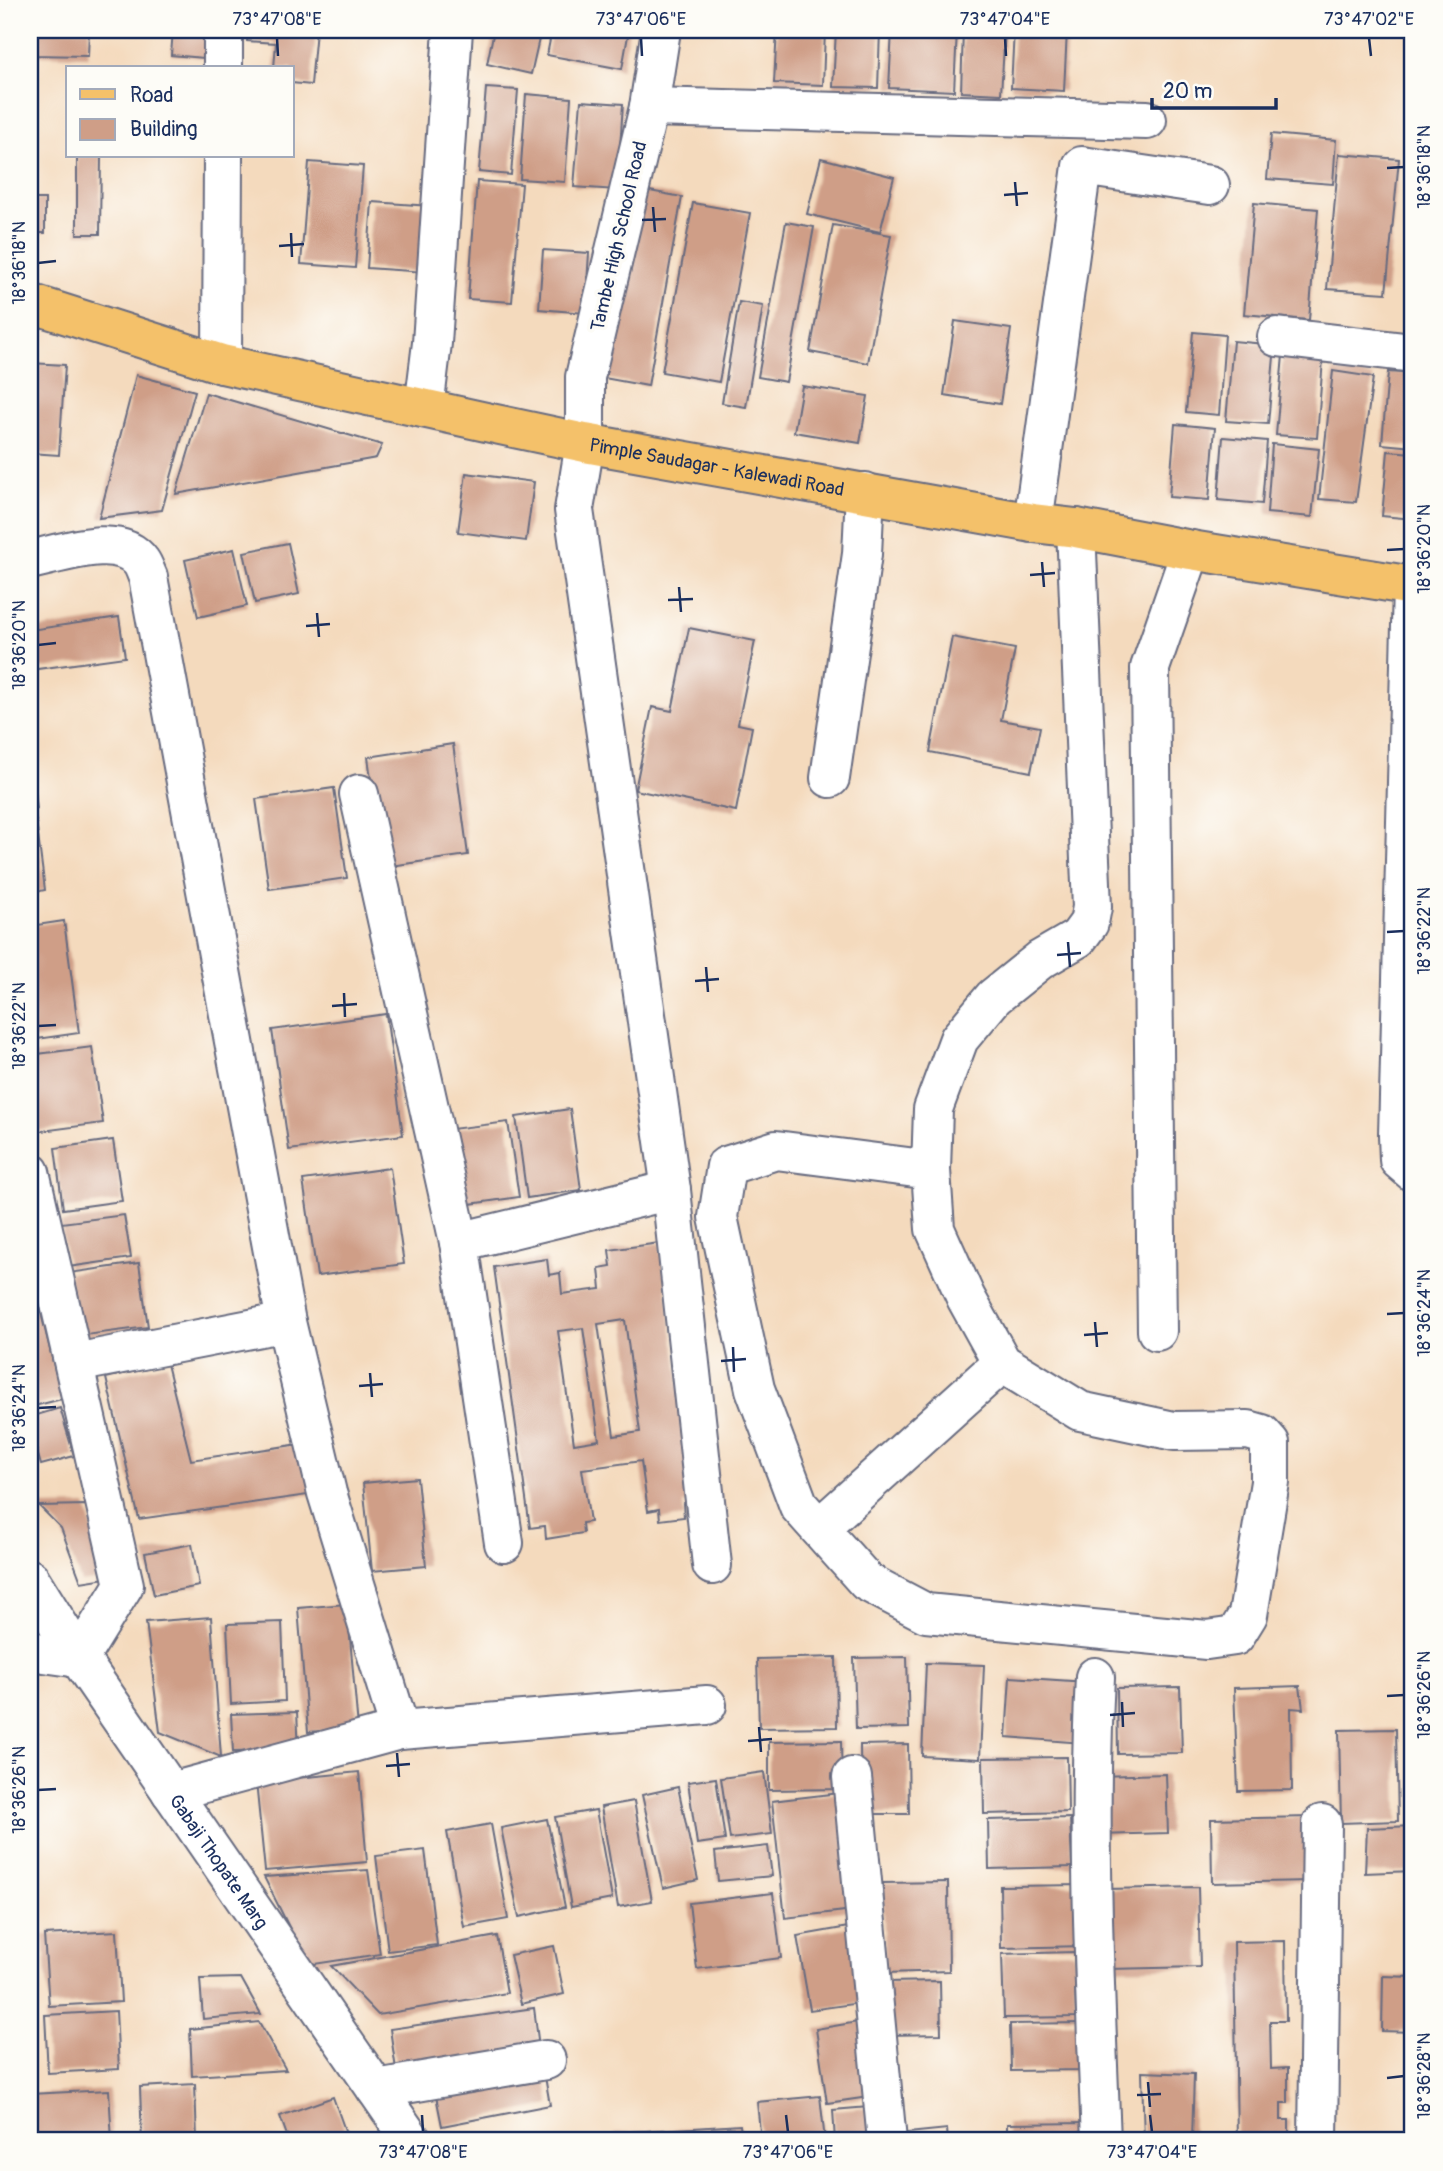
<svg xmlns="http://www.w3.org/2000/svg" width="1443" height="2171" font-family="Pangolin,sans-serif">
	<style>
		.building { fill: #cf9e87; fill-rule: evenodd }
		.lines { fill: none; stroke-linecap: round; stroke-linejoin: round }
		.minor-casing { stroke: #676b7f; stroke-width: 42 }
		.major-casing { stroke: #676b7f; stroke-width: 42 }
		.minor { stroke: #fff; stroke-width: 38 }
		.major { stroke: #f4c16a; stroke-width: 38 }
		.ticks { fill: none; stroke: #1b2f5e; stroke-width: 2.5 }
		.labels { text-anchor: middle; stroke-width: 7; stroke-linejoin: round; paint-order: stroke }
		.street-label { font-size: 19px; fill: #1b2f5e; stroke: #fdfcf7 }
		.neatline { fill: none; stroke: #1b2f5e; stroke-width: 2.5 }
		.ticks-label { font-size: 18px; text-anchor: middle; fill: #1b2f5e }
	</style>
	<rect width="100%" height="100%" fill="#fdfcf7"/>
	<filter id="ink" filterUnits="userSpaceOnUse"><feTurbulence type="fractalNoise" baseFrequency=".0143" numOctaves="2"/><feDisplacementMap in="SourceGraphic" scale="14" xChannelSelector="R" yChannelSelector="G"/><feConvolveMatrix kernelMatrix="1 2 1 2 8 2 1 2 1" color-interpolation-filters="sRGB"/></filter>
	<filter id="wash" filterUnits="userSpaceOnUse"><feTurbulence type="fractalNoise" baseFrequency=".00686" numOctaves="4" result="noise"/><feDisplacementMap in="SourceGraphic" scale="28" xChannelSelector="R" yChannelSelector="G"/><feGaussianBlur stdDeviation="1.57" result="paint"/><feColorMatrix in="noise" values="0 0 0 0 0 0 0 0 0 0 0 0 0 0 0 0 0 1.4 0 .05"/><feComposite in="paint" operator="in"/></filter>
	<g filter="url(#wash)">
		<rect width="100%" height="100%" fill="#f4dabd"/>
		<g id="blocks">
			<g class="building">
				<polygon points="30,30 89,30 88,56 30,55"/>
				<polygon points="173,30 217,30 215,59 171,55"/>
				<polygon points="248,30 316,30 311,85 292,83 292,68 274,68 276,43 247,41"/>
				<polygon points="494,30 541,30 531,74 487,64"/>
				<polygon points="552,30 629,30 622,69 547,55"/>
				<polygon points="777,30 825,30 823,85 774,83"/>
				<polygon points="836,30 880,30 878,88 833,87"/>
				<polygon points="892,30 957,30 954,91 889,88"/>
				<polygon points="963,30 1005,30 1001,94 961,92"/>
				<polygon points="1014,30 1067,30 1064,91 1011,88"/>
				<polygon points="486,88 518,90 511,175 479,172"/>
				<polygon points="526,94 571,98 565,182 520,179"/>
				<polygon points="581,101 623,104 617,190 574,187"/>
				<polygon points="1271,134 1336,140 1333,184 1267,179"/>
				<polygon points="1339,154 1399,159 1386,293 1327,289"/>
				<polygon points="77,156 101,156 100,234 77,234"/>
				<polygon points="821,158 894,177 880,232 807,214"/>
				<polygon points="309,162 363,166 355,268 301,264"/>
				<polygon points="477,181 522,184 512,302 468,299"/>
				<polygon points="639,189 682,197 648,386 604,378"/>
				<rect x="30" y="199" width="15" height="34"/>
				<polygon points="372,202 431,206 425,272 367,268"/>
				<polygon points="693,203 750,213 719,382 662,372"/>
				<polygon points="1254,203 1318,209 1309,320 1244,314"/>
				<polygon points="786,222 814,227 786,382 758,377"/>
				<polygon points="833,225 891,235 868,363 810,352"/>
				<polygon points="543,250 589,253 585,313 539,309"/>
				<polygon points="1411,264 1413,264 1413,324 1406,323"/>
				<polygon points="739,302 763,306 746,407 722,403"/>
				<polygon points="955,321 1011,329 1000,404 944,395"/>
				<polygon points="1193,332 1225,335 1219,415 1186,412"/>
				<polygon points="1233,341 1275,345 1268,424 1226,421"/>
				<polygon points="1283,355 1323,359 1317,438 1276,435"/>
				<polygon points="30,363 65,365 59,455 30,453"/>
				<polygon points="1333,371 1373,377 1356,502 1319,499"/>
				<polygon points="1388,372 1413,374 1413,447 1382,444"/>
				<polygon points="136,375 195,391 162,510 99,518"/>
				<polygon points="802,386 868,396 860,443 794,432"/>
				<polygon points="206,393 382,445 376,458 176,494"/>
				<polygon points="1175,424 1215,428 1209,500 1169,497"/>
				<polygon points="1223,437 1267,441 1262,504 1218,500"/>
				<polygon points="1272,444 1319,449 1312,517 1267,513"/>
				<polygon points="1388,451 1413,453 1413,519 1382,516"/>
				<polygon points="466,473 534,482 526,541 458,532"/>
				<polygon points="288,543 299,594 255,603 244,552"/>
				<polygon points="234,549 247,606 198,617 185,560"/>
				<polygon points="119,617 125,657 30,670 30,630"/>
				<polygon points="689,628 755,641 738,724 752,727 736,811 635,790 652,707 672,711"/>
				<polygon points="952,637 1015,649 1001,720 1040,727 1031,772 930,752"/>
				<polygon points="453,744 468,855 383,867 368,757"/>
				<polygon points="30,776 33,776 37,809 30,810"/>
				<polygon points="334,788 347,878 269,889 256,799"/>
				<polygon points="36,820 45,890 30,893 30,821"/>
				<polygon points="64,921 79,1033 30,1040 30,926"/>
				<polygon points="386,1014 403,1135 289,1150 272,1030"/>
				<polygon points="92,1047 103,1123 35,1132 30,1092 30,1055"/>
				<polygon points="570,1109 581,1190 527,1198 516,1117"/>
				<polygon points="508,1122 519,1197 462,1205 451,1129"/>
				<polygon points="113,1140 122,1201 63,1209 55,1148"/>
				<polygon points="390,1168 404,1264 317,1276 303,1180"/>
				<polygon points="124,1215 131,1258 68,1267 61,1223"/>
				<path d="M 660,1243 L 696,1501 L 683,1503 L 684,1517 L 660,1520 L 659,1509 L 648,1511 L 641,1461 L 582,1469 L 590,1522 L 582,1523 L 583,1533 L 546,1539 L 545,1526 L 530,1528 L 494,1267 L 547,1259 L 549,1275 L 560,1273 L 562,1294 L 601,1289 L 599,1268 L 611,1266 L 609,1250 ZM 625,1320 L 640,1432 L 614,1436 L 598,1324 ZM 583,1328 L 599,1440 L 574,1444 L 558,1331 Z"/>
				<polygon points="139,1263 148,1327 78,1336 69,1273"/>
				<polygon points="40,1309 62,1399 30,1407 30,1311"/>
				<polygon points="167,1364 191,1460 307,1443 315,1494 139,1519 106,1378"/>
				<polygon points="60,1408 74,1456 41,1465 30,1427 30,1417"/>
				<polygon points="417,1478 426,1566 372,1571 363,1483"/>
				<polygon points="86,1505 106,1578 81,1582 61,1528 39,1506"/>
				<polygon points="192,1544 199,1586 154,1595 145,1553"/>
				<polygon points="347,1604 358,1728 308,1732 298,1608"/>
				<polygon points="211,1617 221,1757 160,1732 146,1622"/>
				<polygon points="282,1622 285,1701 231,1704 227,1624"/>
				<polygon points="836,1657 837,1727 759,1728 757,1659"/>
				<polygon points="907,1657 909,1728 856,1729 854,1658"/>
				<polygon points="926,1663 984,1665 980,1759 922,1756"/>
				<polygon points="1010,1677 1087,1682 1083,1743 1006,1737"/>
				<polygon points="1300,1686 1303,1709 1291,1708 1292,1790 1238,1791 1234,1688"/>
				<polygon points="1180,1687 1182,1753 1118,1754 1117,1688"/>
				<polygon points="297,1712 299,1750 233,1752 231,1714"/>
				<polygon points="1396,1729 1398,1821 1341,1823 1339,1730"/>
				<polygon points="841,1741 842,1789 769,1790 769,1742"/>
				<polygon points="908,1744 909,1814 861,1814 860,1745"/>
				<polygon points="1067,1757 1068,1812 984,1814 983,1758"/>
				<polygon points="359,1772 367,1862 265,1871 256,1782"/>
				<polygon points="764,1772 772,1834 730,1839 721,1778"/>
				<polygon points="1166,1774 1168,1833 1098,1835 1097,1776"/>
				<polygon points="716,1778 725,1840 697,1844 688,1782"/>
				<polygon points="678,1787 698,1880 663,1888 642,1795"/>
				<polygon points="839,1793 853,1910 785,1918 772,1801"/>
				<polygon points="634,1801 652,1901 618,1907 601,1807"/>
				<polygon points="596,1810 612,1899 571,1907 555,1817"/>
				<polygon points="1309,1817 1310,1881 1212,1883 1211,1819"/>
				<polygon points="1070,1818 1072,1867 989,1869 988,1820"/>
				<polygon points="547,1819 565,1907 519,1917 501,1828"/>
				<polygon points="491,1824 508,1919 464,1927 447,1832"/>
				<polygon points="1413,1826 1413,1871 1365,1873 1367,1828"/>
				<polygon points="768,1846 772,1876 718,1881 715,1852"/>
				<polygon points="425,1850 437,1945 388,1951 376,1856"/>
				<polygon points="368,1870 380,1954 308,1965 264,1877"/>
				<polygon points="948,1882 949,1971 885,1973 883,1883"/>
				<polygon points="1083,1885 1085,1946 1001,1948 1000,1886"/>
				<polygon points="1198,1887 1200,1967 1108,1969 1107,1889"/>
				<polygon points="773,1893 781,1958 697,1969 689,1903"/>
				<polygon points="854,1926 867,2002 810,2010 797,1936"/>
				<polygon points="117,1931 121,2002 49,2006 44,1935"/>
				<polygon points="497,1936 507,1993 378,2015 331,1966"/>
				<polygon points="1285,1941 1286,2021 1270,2021 1271,2069 1288,2068 1288,2103 1281,2103 1281,2120 1289,2120 1289,2141 1237,2141 1234,1942"/>
				<polygon points="554,1946 564,1994 521,2004 510,1955"/>
				<polygon points="1074,1952 1076,2017 1004,2018 1002,1954"/>
				<polygon points="1383,1976 1413,1977 1413,2032 1382,2031"/>
				<polygon points="241,1978 261,2014 203,2019 200,1979"/>
				<polygon points="940,1981 941,2034 886,2035 886,1982"/>
				<polygon points="534,2008 540,2055 397,2076 390,2029"/>
				<polygon points="116,2011 119,2069 48,2073 45,2015"/>
				<polygon points="864,2021 876,2096 827,2103 816,2029"/>
				<polygon points="259,2022 286,2070 192,2076 190,2029"/>
				<polygon points="1080,2023 1081,2070 1011,2071 1010,2024"/>
				<polygon points="544,2071 550,2105 442,2126 435,2091"/>
				<polygon points="1142,2072 1194,2074 1192,2141 1144,2141"/>
				<polygon points="195,2084 197,2141 142,2141 140,2087"/>
				<polygon points="109,2090 112,2141 30,2141 30,2094"/>
				<polygon points="820,2096 825,2141 761,2141 757,2102"/>
				<polygon points="333,2097 347,2136 333,2141 289,2141 280,2116"/>
				<polygon points="881,2106 883,2139 835,2141 833,2110"/>
				<polygon points="1087,2123 1087,2141 1007,2141 1007,2124"/>
				<polygon points="740,2125 742,2141 615,2141 615,2133"/>
				<polygon points="947,2129 948,2141 890,2141 889,2135"/>
			</g>
		</g>
	</g>
	<g filter="url(#ink)">
		<use href="#blocks" fill-opacity="0" stroke="#676b7f" stroke-width="2"/>
		<g class="lines">
			<defs>
				<g id="minor">
					<polyline points="661,30 649,107 585,377 585,443 574,510 671,1190 712,1565"/>
					<polyline points="223,68 223,30"/>
					<polyline points="649,107 1147,120"/>
					<polyline points="1277,337 1413,353"/>
					<polyline points="222,364 223,156"/>
					<polyline points="424,408 432,343 453,30"/>
					<polyline points="1033,523 1082,166 1210,185"/>
					<path d="M 30,560 C 60,554 120,531 141,562 C 144,566 146,573 148,577 L 286,1322 L 327,1493 L 400,1730"/>
					<polyline points="1412,586 1398,1136 1399,1160 1413,1172"/>
					<polyline points="830,778 862,554 865,492"/>
					<polyline points="359,794 459,1242"/>
					<polyline points="931,1170 776,1150 726,1166 718,1217 755,1389 799,1506 867,1582 926,1613 1207,1640 1235,1636 1248,1615 1270,1482 1270,1443 1262,1434 1248,1430 1174,1431 1080,1411 1002,1363 966,1298 935,1229 931,1170 933,1109 959,1039 994,997 1040,960 1078,938 1089,923 1092,907 1076,528"/>
					<polyline points="30,1172 124,1585 79,1658 30,1651"/>
					<polyline points="1157,1331 1150,668 1191,550"/>
					<polyline points="75,1363 286,1322"/>
					<polyline points="819,1528 1002,1363"/>
					<polyline points="504,1543 459,1242 671,1190"/>
					<path id="s1" d="M 30,1579 L 79,1658 L 412,2141"/>
					<path d="M 1095,1677 C 1087,1831 1095,1987 1101,2141"/>
					<polyline points="852,1777 887,2141"/>
					<polyline points="171,1792 400,1730 707,1705"/>
					<polyline points="376,2089 546,2060"/>
					<polyline points="1318,2141 1322,1824"/>
				</g>
				<g id="major">
					<path id="s2" d="M 30,303 L 222,364 L 486,422 L 585,443 L 1033,523 L 1076,528 L 1191,550 L 1413,586"/>
				</g>
			</defs>
			<use href="#minor" class="minor-casing"/>
			<use href="#major" class="major-casing"/>
			<use href="#minor" class="minor"/>
			<use href="#major" class="major"/>
		</g>
	</g>
	<path class="ticks" d="M 277,38 L 278,56M 641,38 L 642,56M 1005,38 L 1006,56M 1369,38 L 1371,56M 1387,168 L 1404,167M 1015,182 L 1017,206M 1004,195 L 1028,193M 653,207 L 655,232M 642,220 L 666,219M 291,233 L 292,257M 279,246 L 304,244M 38,263 L 56,261M 1387,550 L 1404,549M 1042,562 L 1044,587M 1030,575 L 1055,573M 679,587 L 681,612M 668,600 L 693,599M 317,613 L 319,637M 306,626 L 330,624M 38,645 L 56,643M 1387,932 L 1404,931M 1068,942 L 1070,967M 1057,955 L 1081,953M 706,967 L 708,992M 695,981 L 719,979M 344,993 L 345,1017M 332,1006 L 357,1004M 38,1026 L 56,1025M 1387,1314 L 1404,1313M 1095,1322 L 1097,1347M 1084,1335 L 1108,1333M 733,1347 L 734,1372M 721,1361 L 746,1359M 370,1373 L 372,1397M 359,1386 L 383,1384M 38,1408 L 56,1407M 1387,1696 L 1404,1695M 1122,1702 L 1123,1727M 1110,1715 L 1135,1713M 759,1727 L 761,1752M 748,1741 L 772,1739M 397,1753 L 399,1777M 386,1766 L 410,1764M 38,1790 L 56,1789M 1387,2078 L 1404,2076M 1148,2082 L 1150,2107M 1137,2095 L 1161,2094M 422,2115 L 423,2132M 786,2115 L 788,2132M 1150,2115 L 1152,2132"/>
	<g class="labels">
		<g class="street-label">
			<text transform="translate(618 236) rotate(-77)" y="7">Tambe High School Road</text>
			<text dy="7" stroke="none"><textPath href="#s2" startOffset="707">Pimple Saudagar - Kalewadi Road</textPath></text>
			<text dy="7" stroke="none"><textPath href="#s1" startOffset="340">Gabaji Thopate Marg</textPath></text>
		</g>
	</g>
	<rect width="1443" height="2171" fill="none" stroke="#fdfcf7" stroke-width="77"/>
	<rect x="66" y="66" width="228" height="91" fill="#fdfcf7" stroke="#a3aaba" stroke-width="2"/>
	<rect x="80" y="89" width="35" height="10" fill="#f4c16a" stroke="#a3aaba" stroke-width="2"/>
	<text x="130" y="102" font-size="21" fill="#1b2f5e">Road</text>
	<rect x="80" y="119" width="35" height="21" fill="#cf9e87" stroke="#a3aaba" stroke-width="2"/>
	<text x="130" y="136" font-size="21" fill="#1b2f5e">Building</text>
	<path d="M1152 98v10h124v-10" fill="none" stroke="#1b2f5e" stroke-width="3.5"/>
	<text x="1163" y="98" font-size="21" fill="#1b2f5e" stroke="#fdfcf7" stroke-width="5" paint-order="stroke">20 m</text>
	<rect x="38" y="38" width="1366" height="2094" class="neatline"/>
	<g class="ticks-label">
		<text x="277" y="25">73°47'08"E</text>
		<text x="641" y="25">73°47'06"E</text>
		<text x="1005" y="25">73°47'04"E</text>
		<text x="1369" y="25">73°47'02"E</text>
		<text transform="translate(1424 167) rotate(-90)" y="6">18°36'18"N</text>
		<text transform="translate(19 263) rotate(-90)" y="6">18°36'18"N</text>
		<text transform="translate(1424 549) rotate(-90)" y="6">18°36'20"N</text>
		<text transform="translate(19 645) rotate(-90)" y="6">18°36'20"N</text>
		<text transform="translate(1424 931) rotate(-90)" y="6">18°36'22"N</text>
		<text transform="translate(19 1026) rotate(-90)" y="6">18°36'22"N</text>
		<text transform="translate(1424 1313) rotate(-90)" y="6">18°36'24"N</text>
		<text transform="translate(19 1408) rotate(-90)" y="6">18°36'24"N</text>
		<text transform="translate(1424 1695) rotate(-90)" y="6">18°36'26"N</text>
		<text transform="translate(19 1790) rotate(-90)" y="6">18°36'26"N</text>
		<text transform="translate(1424 2076) rotate(-90)" y="6">18°36'28"N</text>
		<text x="423" y="2158">73°47'08"E</text>
		<text x="788" y="2158">73°47'06"E</text>
		<text x="1152" y="2158">73°47'04"E</text>
	</g>
</svg>
